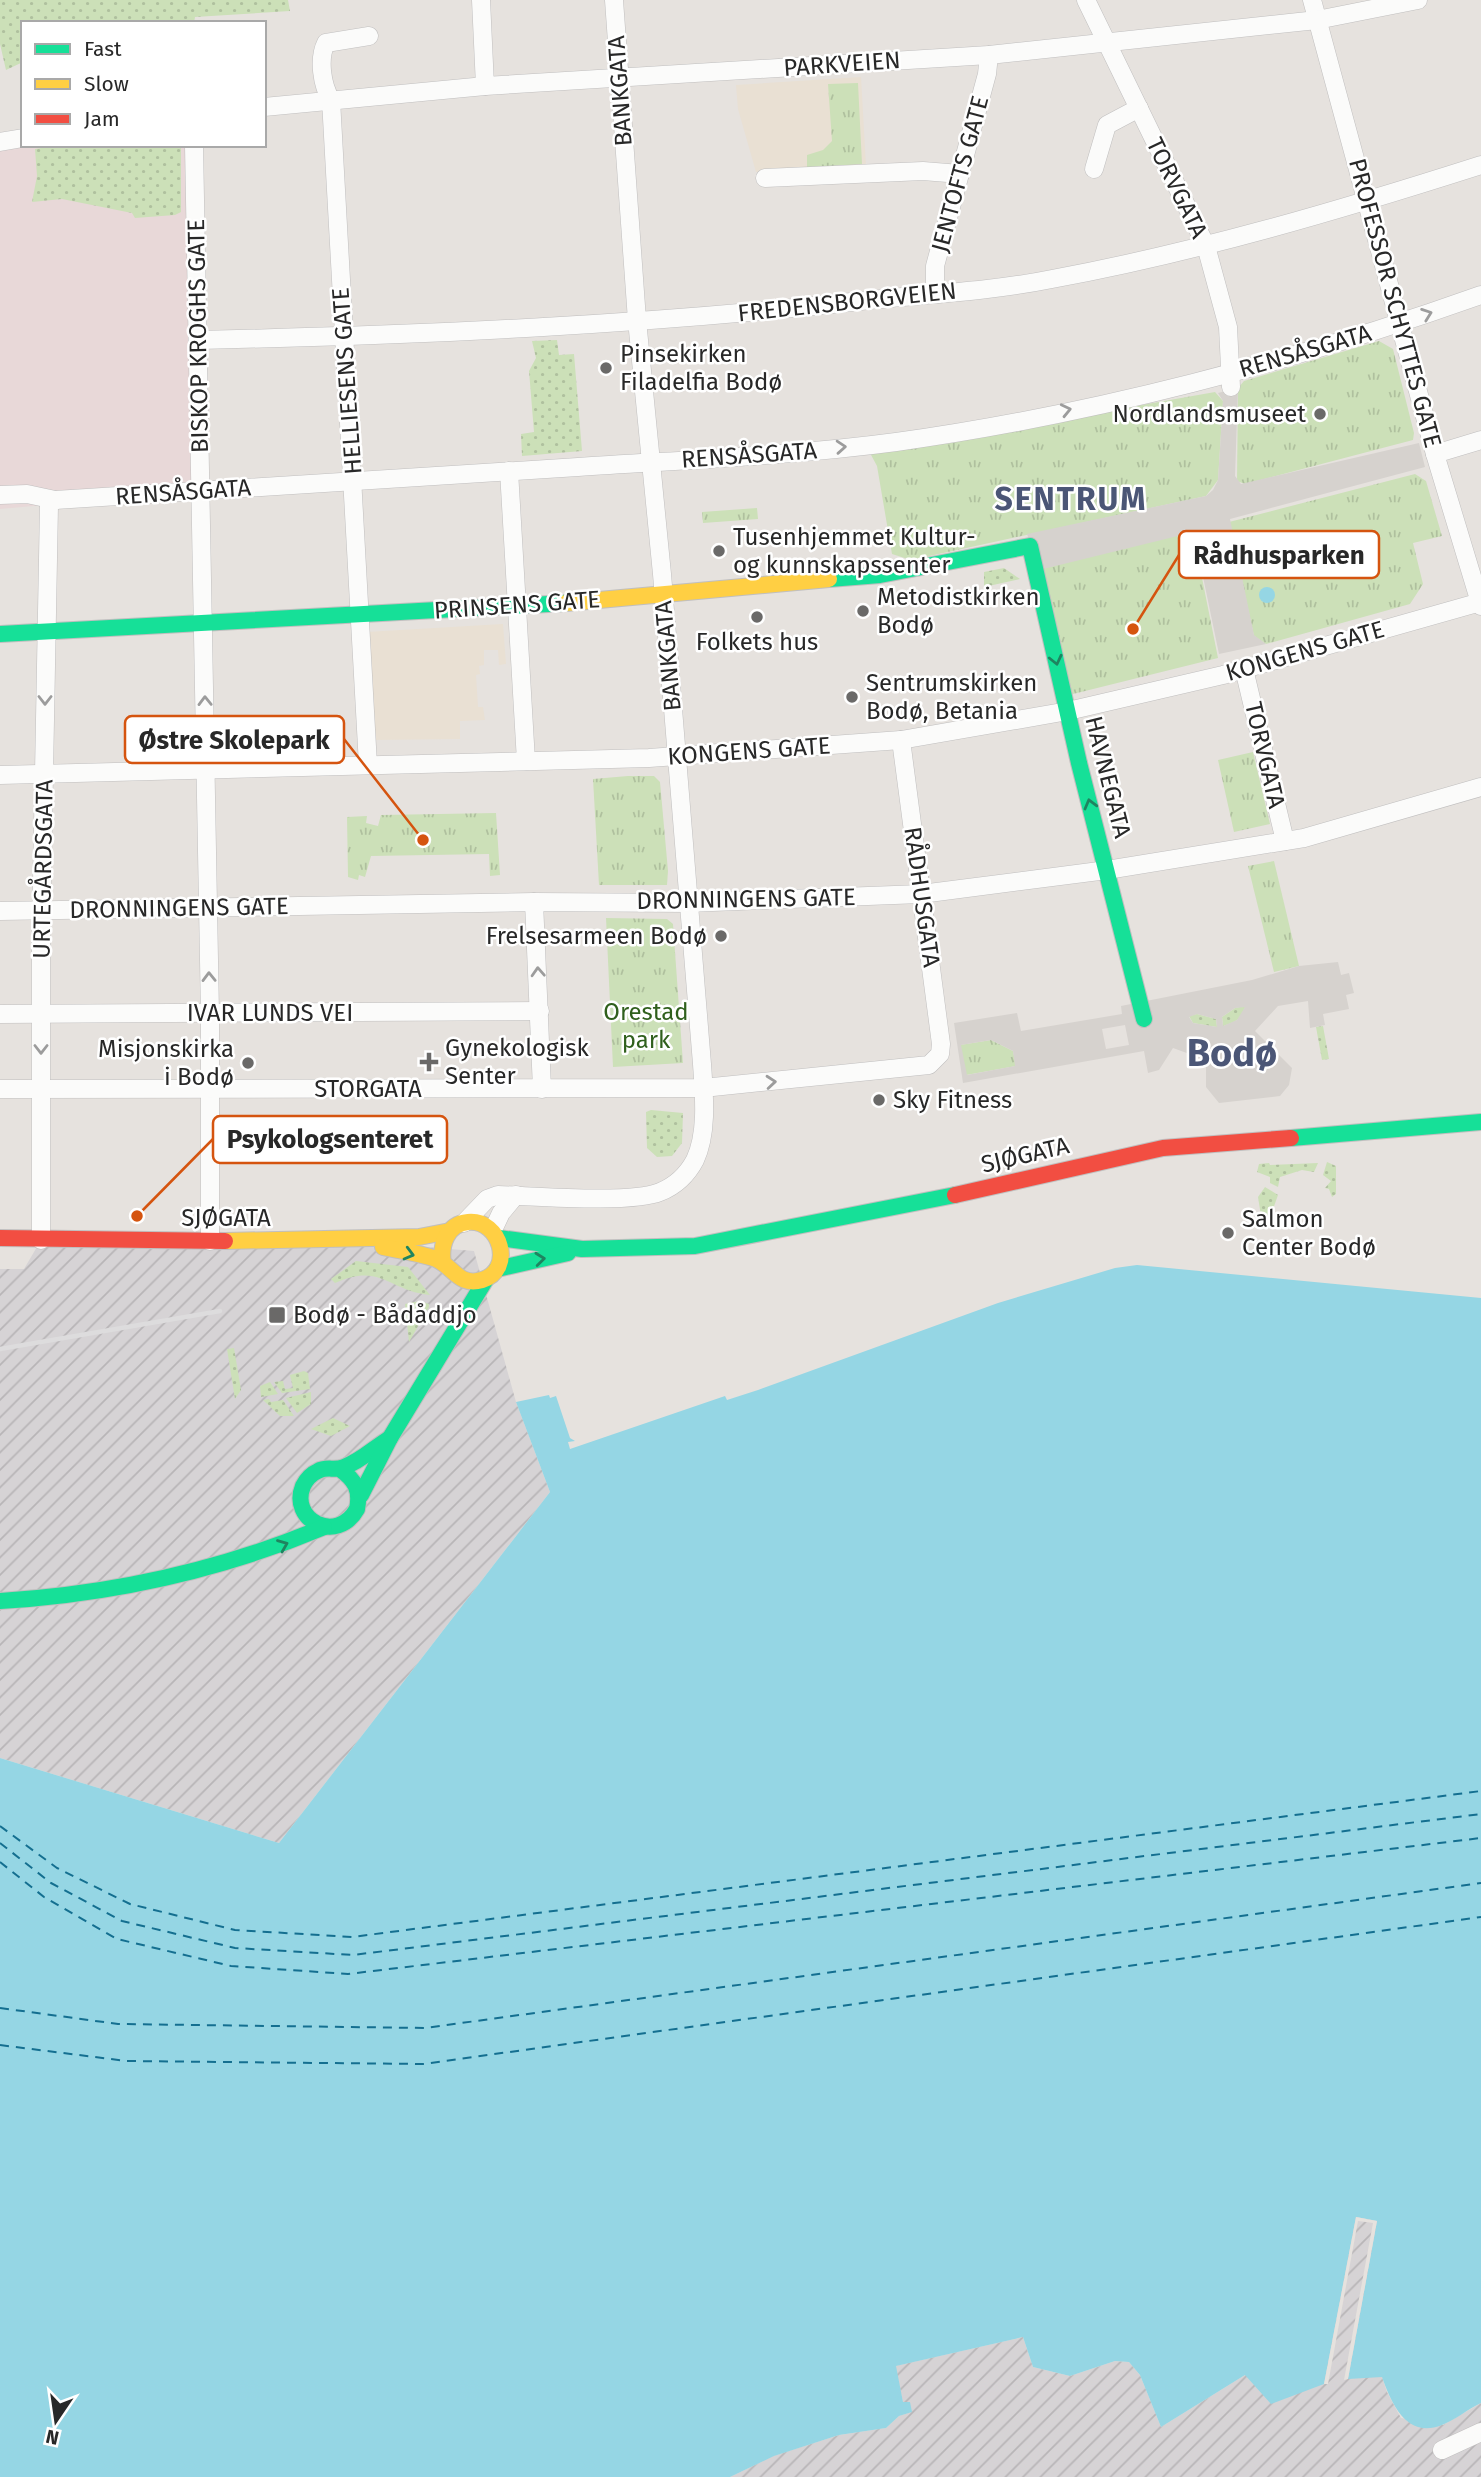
<svg xmlns="http://www.w3.org/2000/svg" width="1481" height="2477" font-family="'Fira Sans',sans-serif">
	<style>
		.industrial { fill: url(#industrial-furrows) }
		.education { fill: #e9e0d3 }
		.medical { fill: #e8d8d8 }
		.grass { fill: url(#grass-dots) }
		.park { fill: url(#park-tufts) }
		.plaza { fill: #d6d2ce; fill-rule: evenodd }
		.water { fill: #95d6e4 }
		.pier { fill: #e6e2de }
		.lines { fill: none; stroke-linecap: round; stroke-linejoin: round }
		.ferry { stroke: #146f90; stroke-width: 2; stroke-dasharray: 9 7; stroke-linecap: butt }
		.street-casing { stroke: #c0bfbf; stroke-width: 19 }
		.fast-casing { stroke: #c0bfbf; stroke-width: 18 }
		.slow-casing { stroke: #c0bfbf; stroke-width: 18 }
		.jam-casing { stroke: #c0bfbf; stroke-width: 18 }
		.street { stroke: #fbfbfa; stroke-width: 18 }
		.fast { stroke: #16e098; stroke-width: 16 }
		.slow { stroke: #ffcf43; stroke-width: 16 }
		.jam { stroke: #f24e42; stroke-width: 16 }
		.rail { stroke: #dddcdd; stroke-width: 4.5 }
		.oneway { stroke: #9c9c9c }
		.oneway2 { stroke: #1f8460 }
		.poi-dot { fill: #6a6968; stroke: #fff; stroke-width: 2.5 }
		.labels { text-anchor: middle; stroke-width: 5; stroke-linejoin: round; paint-order: stroke }
		.street-label { font-size: 24px; fill: #282828; stroke: #fff }
		.poi-label { font-size: 24px; fill: #282828; stroke: #fff; text-anchor: start }
		.park-label { font-size: 24px; fill: #30601d; stroke: #fff }
		.district-label { font-size: 32px; font-weight: bold; letter-spacing: 2px; fill: #4b5676; stroke: #fff }
		.town-label { font-size: 38px; font-weight: bold; fill: #4b5676; stroke: #fff }
		.leader { fill: none; stroke: #d5540f; stroke-width: 2.5 }
		.callout-dot { fill: #d5540f; stroke: #fff; stroke-width: 2.5 }
		.callout { fill: #fff; stroke: #d5540f; stroke-width: 2.5 }
		.callout-label { font-size: 26px; text-anchor: middle; font-weight: bold; fill: #282828 }
	</style>
	<defs>
		<pattern id="industrial-furrows" width="10" height="10" patternUnits="userSpaceOnUse" patternTransform="scale(1.75)"><rect width="10" height="10" fill="#d6d3d5"/><path d="M-1 1l2-2M0 10L10 0M9 11l2-2" fill="none" stroke="#b8b5b7"/></pattern>
		<pattern id="grass-dots" width="8" height="8" patternUnits="userSpaceOnUse" patternTransform="scale(1.75)"><rect width="8" height="8" fill="#cce0b8"/><path d="M2 2h.1M6 6h.1" fill="none" stroke="#afc09e" stroke-width="1.8" stroke-linecap="round"/></pattern>
		<pattern id="park-tufts" width="24" height="20" patternUnits="userSpaceOnUse" patternTransform="scale(1.75)"><rect width="24" height="20" fill="#cce0b8"/><path d="M3 7l-1-3M5 7V3M7 7l1-3M15 17l-1-3M17 17v-4M19 17l1-3" fill="none" stroke="#afc09e"/></pattern>
	</defs>
	<rect width="100%" height="100%" fill="#e6e2de"/>
	<g class="industrial">
		<polygon points="327,1239 474,1251 516,1402 550,1492 279,1843 0,1758 0,1269 24,1269 41,1240"/>
		<polygon points="1356,2217 1377,2221 1382,2377 1387,2392 1401,2418 1443,2425 1481,2403 1481,2477 730,2477 773,2456 839,2435 886,2428 899,2416 911,2412 903,2402 895,2366 1023,2337 1033,2367 1070,2376 1115,2361 1129,2362 1140,2375 1161,2427 1245,2375"/>
	</g>
	<g class="education">
		<polygon points="861,77 866,167 756,172 738,109 736,85"/>
		<polygon points="503,624 506,664 499,665 498,650 484,650 484,665 479,666 480,674 476,675 478,707 483,707 485,720 460,721 460,739 371,740 367,632"/>
	</g>
	<polygon class="medical" points="0,142 23,145 187,145 201,491 0,509"/>
	<g class="grass">
		<polygon points="0,0 288,0 290,11 195,17 194,23 23,23 23,62 6,70 0,44"/>
		<polygon points="59,145 181,145 181,212 175,215 135,218 132,213 62,199 32,202 37,176 35,149"/>
		<polygon points="557,340 559,355 574,354 582,451 522,456 521,434 534,432 529,371 536,358 532,341"/>
		<polygon points="1004,568 1020,579 984,587 984,572"/>
		<path d="M 1245,1006 C 1245,1018 1233,1023 1223,1026 L 1222,1017 L 1235,1008 Z"/>
		<polygon points="1197,1014 1216,1019 1217,1027 1193,1023 1189,1016"/>
		<polygon points="1323,1026 1329,1059 1322,1060 1316,1027"/>
		<polygon points="651,1110 683,1113 682,1143 672,1156 657,1157 647,1148 646,1112"/>
		<polygon points="1327,1162 1336,1166 1336,1194 1332,1197 1329,1189 1325,1188 1331,1181 1323,1175"/>
		<polygon points="1269,1163 1270,1165 1318,1163 1314,1172 1302,1170 1280,1177 1278,1187 1270,1183 1270,1177 1257,1172 1259,1164"/>
		<polygon points="1265,1187 1278,1195 1272,1212 1262,1222 1258,1197"/>
		<path d="M 356,1261 L 408,1267 L 430,1295 C 389,1291 381,1262 335,1283 L 331,1279 Z"/>
		<polygon points="420,1301 429,1304 429,1307 409,1342 405,1304"/>
		<polygon points="234,1348 241,1390 235,1399 227,1349"/>
		<polygon points="304,1371 308,1373 310,1389 282,1393 274,1382 283,1381 285,1389 293,1388 290,1375"/>
		<polygon points="270,1382 278,1394 261,1397 260,1386"/>
		<polygon points="311,1392 311,1404 297,1413 286,1398"/>
		<polygon points="269,1399 271,1402 283,1400 294,1416 280,1416 263,1400"/>
		<polygon points="333,1418 350,1426 331,1436 311,1429"/>
	</g>
	<g class="park">
		<polygon points="858,83 862,164 807,168 807,155 823,150 832,141 828,84"/>
		<polygon points="1379,341 1393,349 1414,433 1413,440 1245,484 1237,481 1238,388 1244,381"/>
		<polygon points="1215,392 1223,401 1218,480 1206,496 911,560 892,554 877,466 870,453"/>
		<polygon points="1415,474 1426,481 1442,536 1413,543 1423,584 1410,604 1266,644 1254,636 1229,522"/>
		<polygon points="757,508 758,519 703,523 702,512"/>
		<polygon points="1190,533 1194,538 1218,658 1069,695 1039,570 1100,546"/>
		<polygon points="1253,752 1270,824 1234,832 1218,760"/>
		<polygon points="628,776 654,776 660,782 668,871 667,885 599,885 593,779"/>
		<polygon points="496,813 500,875 490,876 489,854 371,856 365,877 359,875 358,880 348,877 347,817 367,816 366,823 378,826 381,815"/>
		<polygon points="1274,861 1299,966 1274,972 1248,866"/>
		<polygon points="606,918 667,919 673,924 683,1063 613,1067"/>
		<polygon points="991,1040 1013,1051 1016,1066 966,1075 960,1045"/>
	</g>
	<g class="plaza">
		<polygon points="1238,388 1235,476 1241,484 1419,443 1425,467 1230,519 1254,635 1266,644 1219,654 1195,538 1190,533 1039,570 1027,534 1206,496 1213,490 1218,480 1223,401 1218,393"/>
		<path d="M 1338,962 L 1341,975 L 1349,973 L 1354,993 L 1346,995 L 1349,1009 L 1323,1014 L 1325,1025 L 1310,1028 L 1308,1001 L 1278,1006 L 1255,1031 L 1292,1068 L 1289,1085 L 1280,1096 L 1219,1103 L 1206,1087 L 1206,1060 L 1173,1048 L 1159,1070 L 1148,1073 L 1144,1051 L 963,1083 L 954,1023 L 1017,1013 L 1021,1031 L 1122,1014 L 1121,1006 L 1126,1005 L 1252,980 L 1299,966 ZM 1245,1007 L 1237,1020 L 1223,1026 L 1222,1017 L 1235,1008 ZM 1197,1014 L 1216,1019 L 1217,1027 L 1193,1023 L 1189,1017 ZM 1125,1025 L 1129,1045 L 1106,1049 L 1102,1029 ZM 991,1040 L 1013,1051 L 1015,1066 L 967,1075 L 961,1045 Z"/>
	</g>
	<g class="water">
		<circle cx="1267" cy="595" r="8"/>
		<path d="M 1137,1265 L 1481,1298 L 1481,2403 C 1468,2409 1455,2420 1442,2425 C 1407,2439 1392,2405 1382,2377 L 1348,2379 L 1377,2221 L 1356,2217 L 1324,2384 L 1271,2404 L 1245,2375 L 1161,2427 L 1140,2375 L 1129,2362 L 1115,2361 L 1070,2376 L 1033,2367 L 1023,2337 L 896,2366 L 903,2402 L 910,2402 L 912,2412 L 899,2416 L 886,2428 L 839,2435 L 774,2456 L 730,2477 L 0,2477 L 0,1758 L 279,1843 L 550,1492 L 516,1402 L 549,1395 L 550,1398 L 556,1396 L 570,1438 L 575,1441 L 568,1442 L 570,1449 L 725,1396 L 727,1400 L 758,1390 L 998,1303 L 1115,1268 Z"/>
	</g>
	<polygon class="pier" points="1356,2217 1377,2221 1348,2379 1344,2380 1373,2223 1358,2221 1328,2384 1324,2384"/>
	<g class="lines">
		<g class="ferry">
			<polyline points="0,1826 57,1868 130,1904 235,1930 352,1937 1481,1791"/>
			<polyline points="0,1843 51,1883 122,1921 235,1948 353,1955 1481,1814"/>
			<polyline points="0,1862 44,1897 117,1939 231,1966 348,1974 1481,1838"/>
			<polyline points="0,2008 118,2024 425,2028 1481,1883"/>
			<polyline points="0,2045 126,2061 423,2064 1481,1917"/>
		</g>
		<defs>
			<g id="street">
				<polyline points="481,0 485,86"/>
				<polyline points="1086,0 1206,246 1228,327 1231,387"/>
				<polyline points="1312,0 1435,454 1481,606"/>
				<polyline points="264,107 485,86 989,55 1317,20 1418,0"/>
				<polyline points="0,142 23,138"/>
				<polyline points="194,145 210,1014 210,1241"/>
				<polyline points="1094,169 1107,125 1139,108"/>
				<polyline points="765,178 923,171 960,174"/>
				<polyline points="935,293 935,266 987,74 989,55"/>
				<path d="M 199,340 C 423,335 648,325 870,300 C 930,294 993,291 1052,279 C 1198,252 1340,210 1481,165"/>
				<polyline points="1435,454 1481,440"/>
				<polyline points="509,471 526,761"/>
				<path d="M 0,495 L 27,494 L 55,500 C 229,489 403,478 578,467 C 683,460 791,456 896,442 C 1091,415 1296,361 1481,295"/>
				<polyline points="1244,669 1285,841"/>
				<path d="M 368,765 L 331,100 C 322,85 318,59 326,43 L 369,36"/>
				<polyline points="0,775 649,758 901,740 1068,711 1223,675 1481,602"/>
				<polyline points="534,902 542,1089"/>
				<polyline points="0,911 534,902 687,903 921,894 1107,870 1304,838 1481,787"/>
				<polyline points="0,1014 540,1011"/>
				<polyline points="0,1089 703,1088 929,1065 940,1054 941,1044 901,740"/>
				<path d="M 464,1223 L 487,1199 L 498,1195 C 534,1196 631,1204 660,1192 C 675,1186 687,1175 695,1160 C 708,1132 704,1094 702,1064 L 662,574 L 637,320 L 614,0"/>
				<polyline points="493,1230 501,1213 516,1195"/>
				<polyline points="41,1240 41,934 49,505 55,500"/>
				<polyline points="1442,2450 1481,2432"/>
			</g>
			<g id="fast">
				<polyline points="829,579 880,575 1030,546 1079,763 1144,1019"/>
				<polyline points="0,634 566,603"/>
				<polyline points="1291,1138 1481,1122"/>
				<polyline points="499,1238 582,1249 695,1246 955,1195"/>
				<polyline points="497,1269 568,1253"/>
				<path d="M 340,1469 C 355,1480 361,1490 357,1509 C 337,1545 289,1520 303,1486 C 306,1480 311,1474 318,1471 C 326,1466 335,1471 344,1467 C 361,1461 375,1447 390,1438"/>
				<polyline points="361,1495 390,1438 486,1279"/>
				<path d="M 0,1601 C 113,1594 219,1571 324,1527"/>
			</g>
			<g id="slow">
				<polyline points="566,603 829,579"/>
				<polyline points="225,1241 419,1237 450,1231"/>
				<path d="M 383,1247 C 401,1251 419,1253 436,1259 C 454,1267 459,1287 482,1280 C 515,1270 501,1219 468,1222 C 447,1224 440,1245 443,1263"/>
			</g>
			<g id="jam">
				<polyline points="955,1195 1163,1148 1291,1138"/>
				<polyline points="0,1238 225,1241"/>
			</g>
		</defs>
		<use href="#street" class="street-casing"/>
		<use href="#fast" class="fast-casing"/>
		<use href="#slow" class="slow-casing"/>
		<use href="#jam" class="jam-casing"/>
		<use href="#street" class="street"/>
		<use href="#fast" class="fast"/>
		<use href="#slow" class="slow"/>
		<use href="#jam" class="jam"/>
		<polyline class="rail" points="0,1349 220,1311"/>
	</g>
	<defs><path id="oneway-chevron" d="M-2-3.5L2.5 0L-2 3.5" fill="none" stroke-width="1.6" stroke-linecap="round" stroke-linejoin="round" transform="scale(1.75)"/></defs>
	<g class="oneway">
		<use href="#oneway-chevron" transform="translate(1427 314) rotate(-20)"/>
		<use href="#oneway-chevron" transform="translate(1066 410) rotate(-13)"/>
		<use href="#oneway-chevron" transform="translate(841 447) rotate(-4)"/>
		<use href="#oneway-chevron" transform="translate(45 700) rotate(90)"/>
		<use href="#oneway-chevron" transform="translate(205 701) rotate(-91)"/>
		<use href="#oneway-chevron" transform="translate(538 972) rotate(-93)"/>
		<use href="#oneway-chevron" transform="translate(209 977) rotate(-91)"/>
		<use href="#oneway-chevron" transform="translate(41 1049) rotate(90)"/>
		<use href="#oneway-chevron" transform="translate(771 1082) rotate(-5)"/>
	</g>
	<g class="oneway2">
		<use href="#oneway-chevron" transform="translate(1056 660) rotate(77)"/>
		<use href="#oneway-chevron" transform="translate(1090 804) rotate(-105)"/>
		<use href="#oneway-chevron" transform="translate(409 1254) rotate(15)"/>
		<use href="#oneway-chevron" transform="translate(540 1259) rotate(-6)"/>
		<use href="#oneway-chevron" transform="translate(283 1545) rotate(-22)"/>
	</g>
	<g class="poi-dot">
		<circle cx="606" cy="368" r="7"/>
		<circle cx="1320" cy="414" r="7"/>
		<circle cx="719" cy="551" r="7"/>
		<circle cx="863" cy="611" r="7"/>
		<circle cx="757" cy="617" r="7"/>
		<circle cx="852" cy="697" r="7"/>
		<circle cx="721" cy="936" r="7"/>
		<path d="M425.5 1051.5h7v7h7v7h-7v7h-7v-7h-7v-7h7z"/>
		<circle cx="248" cy="1063" r="7"/>
		<circle cx="879" cy="1100" r="7"/>
		<circle cx="1228" cy="1233" r="7"/>
		<rect x="268" y="1306" width="18" height="18" rx="3.5"/>
	</g>
	<g class="labels">
		<g class="street-label">
			<text transform="translate(842 64) rotate(-4)" y="8">PARKVEIEN</text>
			<text transform="translate(620 91) rotate(-94)" y="8">BANKGATA</text>
			<text transform="translate(960 174) rotate(-75)" y="8">JENTOFTS GATE</text>
			<text transform="translate(1177 188) rotate(64)" y="8">TORVGATA</text>
			<text transform="translate(847 302) rotate(-6)" y="8">FREDENSBORGVEIEN</text>
			<text transform="translate(1395 303) rotate(75)" y="8">PROFESSOR SCHYTTES GATE</text>
			<text transform="translate(198 336) rotate(-91)" y="8">BISKOP KROGHS GATE</text>
			<text transform="translate(1305 351) rotate(-16)" y="8">RENSÅSGATA</text>
			<text transform="translate(347 381) rotate(-94)" y="8">HELLIESENS GATE</text>
			<text transform="translate(749 455) rotate(-4)" y="8">RENSÅSGATA</text>
			<text transform="translate(183 492) rotate(-4)" y="8">RENSÅSGATA</text>
			<text transform="translate(517 605) rotate(-4)" y="8">PRINSENS GATE</text>
			<text transform="translate(1305 651) rotate(-16)" y="8">KONGENS GATE</text>
			<text transform="translate(668 656) rotate(-95)" y="8">BANKGATA</text>
			<text transform="translate(749 751) rotate(-4)" y="8">KONGENS GATE</text>
			<text transform="translate(1265 755) rotate(77)" y="8">TORVGATA</text>
			<text transform="translate(1108 777) rotate(76)" y="8">HAVNEGATA</text>
			<text transform="translate(43 869) rotate(-89)" y="8">URTEGÅRDSGATA</text>
			<text transform="translate(922 897) rotate(82)" y="8">RÅDHUSGATA</text>
			<text transform="translate(746 899) rotate(-1)" y="8">DRONNINGENS GATE</text>
			<text transform="translate(179 908) rotate(-1)" y="8">DRONNINGENS GATE</text>
			<text x="270" y="1021">IVAR LUNDS VEI</text>
			<text x="368" y="1097">STORGATA</text>
			<text transform="translate(1025 1155) rotate(-13)" y="8">SJØGATA</text>
			<text x="226" y="1226">SJØGATA</text>
		</g>
		<g class="poi-label">
			<text x="620" y="362">Pinsekirken<tspan x="620" dy="28">Filadelfia Bodø</tspan></text>
			<text x="1306" y="422" text-anchor="end">Nordlandsmuseet</text>
			<text x="733" y="545">Tusenhjemmet Kultur-<tspan x="733" dy="28">og kunnskapssenter</tspan></text>
			<text x="877" y="605">Metodistkirken<tspan x="877" dy="28">Bodø</tspan></text>
			<text x="757" y="650" text-anchor="middle">Folkets hus</text>
			<text x="866" y="691">Sentrumskirken<tspan x="866" dy="28">Bodø, Betania</tspan></text>
			<text x="707" y="944" text-anchor="end">Frelsesarmeen Bodø</text>
			<text x="445" y="1056">Gynekologisk<tspan x="445" dy="28">Senter</tspan></text>
			<text x="234" y="1057" text-anchor="end">Misjonskirka<tspan x="234" dy="28">i Bodø</tspan></text>
			<text x="893" y="1108">Sky Fitness</text>
			<text x="1242" y="1227">Salmon<tspan x="1242" dy="28">Center Bodø</tspan></text>
			<text x="293" y="1323">Bodø - Bådåddjo</text>
		</g>
		<g class="park-label">
			<text x="646" y="1020">Orestad<tspan x="646" dy="28">park</tspan></text>
		</g>
		<g class="district-label">
			<text x="1071" y="510">SENTRUM</text>
		</g>
		<g class="town-label">
			<text x="1232" y="1066">Bodø</text>
		</g>
	</g>
	<path class="leader" d="M1133 629L1179 555M423 840L344 739M137 1216L213 1139"/>
	<g class="callout-dot">
		<circle cx="1133" cy="629" r="7"/>
		<circle cx="423" cy="840" r="7"/>
		<circle cx="137" cy="1216" r="7"/>
	</g>
	<g class="callout">
		<rect x="1179" y="531" width="200" height="47" rx="7"/>
		<rect x="125" y="716" width="219" height="47" rx="7"/>
		<rect x="213" y="1116" width="234" height="47" rx="7"/>
	</g>
	<g class="callout-label">
		<text x="1279" y="564">Rådhusparken</text>
		<text x="234" y="749">Østre Skolepark</text>
		<text x="330" y="1148">Psykologsenteret</text>
	</g>
	<rect x="21" y="21" width="245" height="126" fill="#ffffff" stroke="#a9a9a9" stroke-width="2"/>
	<rect x="35" y="44" width="35" height="10" fill="#16e098" stroke="#a9a9a9" stroke-width="2"/>
	<text x="84" y="56" font-size="21" fill="#282828">Fast</text>
	<rect x="35" y="79" width="35" height="10" fill="#ffcf43" stroke="#a9a9a9" stroke-width="2"/>
	<text x="84" y="91" font-size="21" fill="#282828">Slow</text>
	<rect x="35" y="114" width="35" height="10" fill="#f24e42" stroke="#a9a9a9" stroke-width="2"/>
	<text x="84" y="126" font-size="21" fill="#282828">Jam</text>
	<g transform="translate(56 2421) rotate(193)" stroke="#ffffff" stroke-width="5" paint-order="stroke">
	<path d="M0-5L12 26L0 18L-12 26Z" fill="#282828"/>
	<text y="-10" font-size="19" font-weight="bold" text-anchor="middle" fill="#282828">N</text>
	</g>
</svg>
